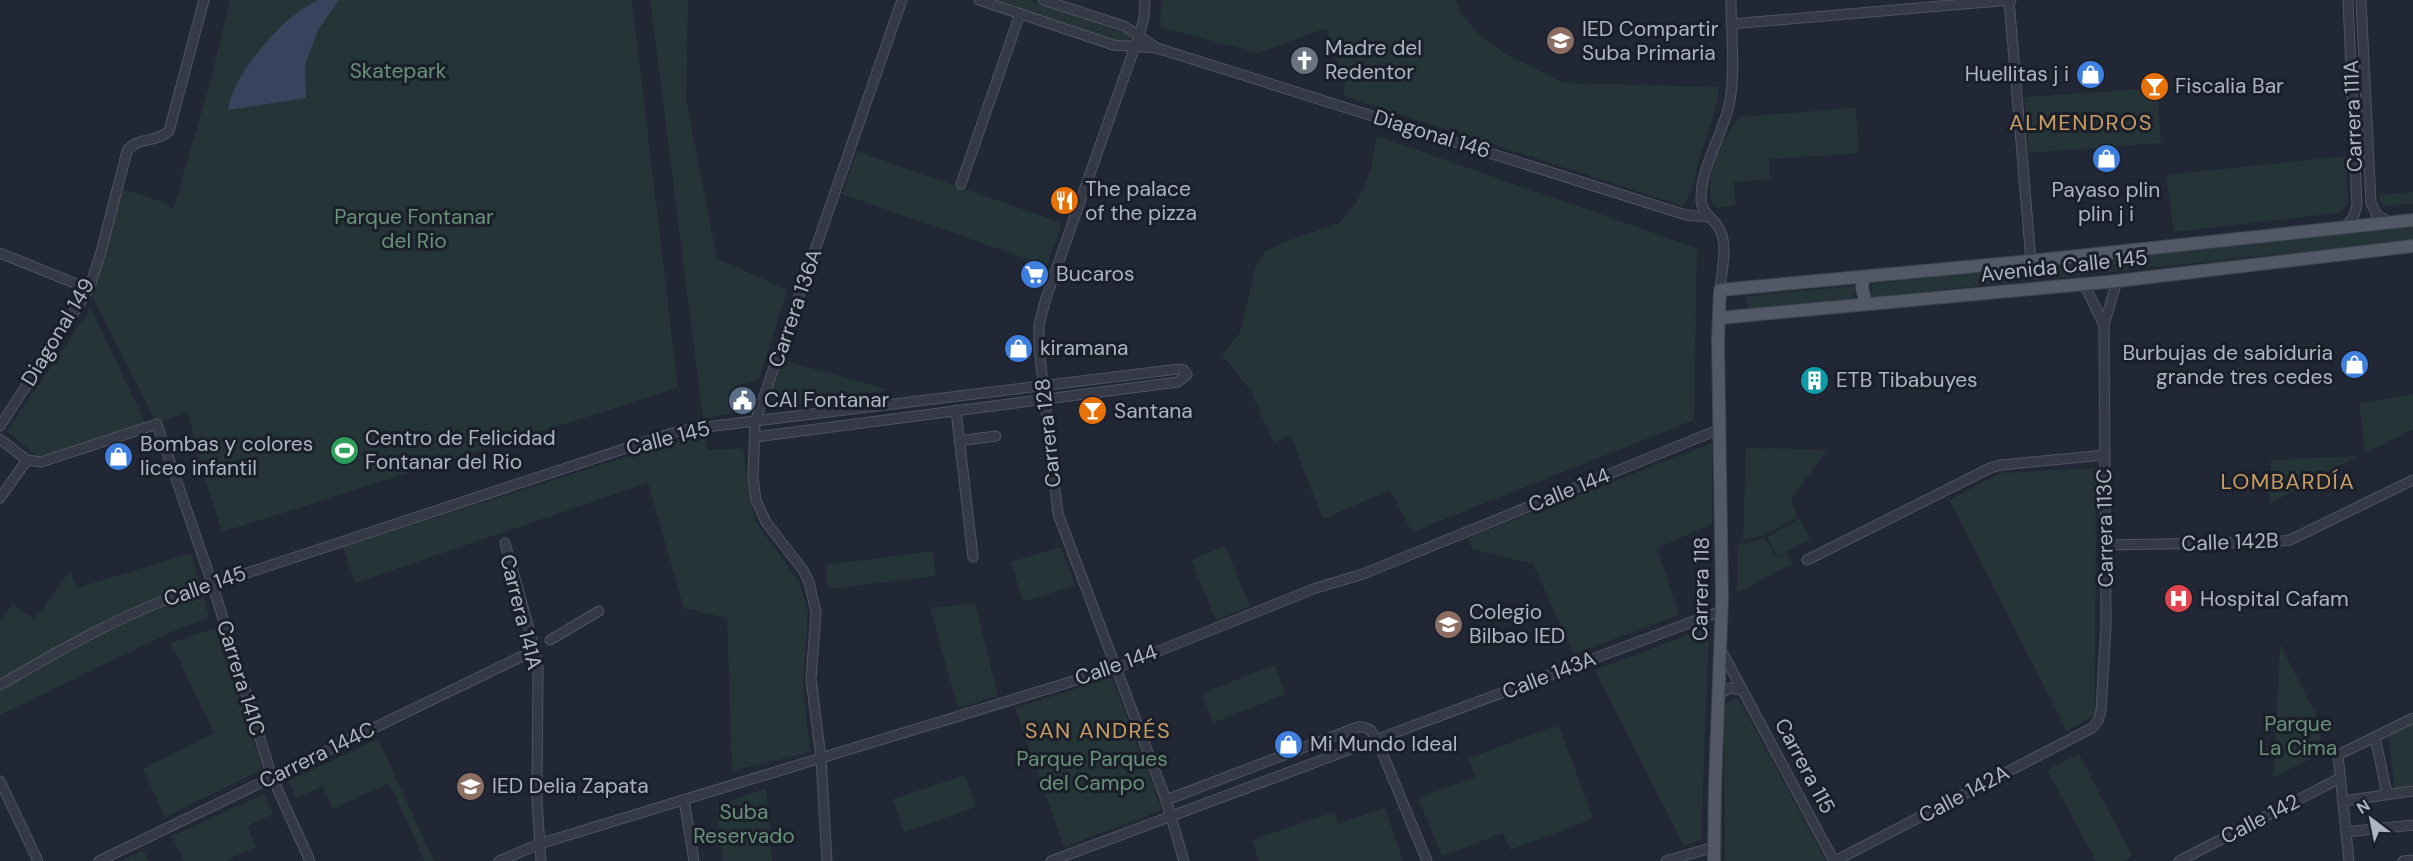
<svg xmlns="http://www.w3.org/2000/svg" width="2413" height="861" font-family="'DM Sans',sans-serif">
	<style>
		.green { fill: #243437 }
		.water { fill: #38435e }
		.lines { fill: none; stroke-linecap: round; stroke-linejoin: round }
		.minor-casing { stroke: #4f5461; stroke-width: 11 }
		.major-casing { stroke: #3e4350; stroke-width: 14 }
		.minor { stroke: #353a46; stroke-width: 9 }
		.major { stroke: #535866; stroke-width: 12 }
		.labels { text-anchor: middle; stroke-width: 6; stroke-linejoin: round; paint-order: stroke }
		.poi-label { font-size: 21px; fill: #afb4c3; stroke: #1a1f2a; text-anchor: start }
		.park-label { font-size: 21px; fill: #699178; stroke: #1a1f2a }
		.street-label { font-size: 21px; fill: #afb4c3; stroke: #1a1f2a }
		.neighbourhood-label { font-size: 22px; letter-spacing: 1.5px; fill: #ca9e63; stroke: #1a1f2a }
	</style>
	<rect width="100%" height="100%" fill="#222735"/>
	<g class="green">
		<polygon points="230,0 632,0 678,388 222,532 199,461 188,411 157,424 89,289 117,187 166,203 173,210 209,86"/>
		<polygon points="650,0 688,0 686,99 717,258 787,290 759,380 735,386 736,413 703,419"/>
		<polygon points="991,0 1028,0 1131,35 1129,43 1103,38"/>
		<path d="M 1161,0 L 1456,0 L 1459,10 L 1479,34 L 1504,53 L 1564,83 L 1719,87 C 1717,111 1707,134 1700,157 C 1694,176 1695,188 1683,206 L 1343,96 L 1345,82 L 1326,28 L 1258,53 L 1160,27 Z"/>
		<polygon points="2157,88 2161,143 2029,153 2024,97"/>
		<path d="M 1856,108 L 1859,153 L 1769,159 L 1770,179 L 1734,182 L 1736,205 C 1730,206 1722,208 1717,207 C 1703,202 1713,163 1717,154 C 1723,141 1731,129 1738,117 Z"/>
		<polygon points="1377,136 1697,248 1694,420 1412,532 1390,490 1323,519 1290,434 1274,444 1251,391 1222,355 1240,333 1255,268 1265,252 1279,244 1339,223 1358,200 1370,172"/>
		<polygon points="857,151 1062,223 1047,266 842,194"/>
		<polygon points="2346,156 2348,204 2338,213 2174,232 2166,175"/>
		<polygon points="2413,192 2413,204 2386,206 2381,203 2378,195"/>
		<polygon points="2413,227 2413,240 1873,297 1871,284"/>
		<polygon points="1854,286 1855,301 1748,310 1747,296"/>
		<polygon points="91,308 145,422 39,458 7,431"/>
		<path d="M 782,360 L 889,390 L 780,407 C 760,398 776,374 782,360 Z"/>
		<polygon points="2413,394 2413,429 2365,453 2359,403"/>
		<polygon points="705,436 707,450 743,448 749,493 755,521 799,582 808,610 803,685 810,752 732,771 727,618 684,608 648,483 355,583 343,547 686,438"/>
		<polygon points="1712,443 1712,524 1657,548 1679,615 1574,654 1533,564 1472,549 1468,538"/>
		<polygon points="1746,448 1827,450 1791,499 1797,517 1765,535 1743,540"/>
		<polygon points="2358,456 2269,504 2271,460"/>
		<polygon points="2096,468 2095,715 2067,731 1949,500 2000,473"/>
		<polygon points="1800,518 1810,539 1777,557 1767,537"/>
		<polygon points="1765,538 1776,558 1787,553 1792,564 1737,593 1737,545"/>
		<polygon points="1225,546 1250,606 1216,620 1191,560"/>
		<polygon points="1061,547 1075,585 1023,602 1011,562"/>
		<polygon points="933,551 936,576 828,589 825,565"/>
		<polygon points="191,553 209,617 167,634 0,715 0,621 12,604 35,619 70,571 77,588"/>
		<polygon points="975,603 998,696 958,708 930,608"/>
		<polygon points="1709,627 1701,840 1684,846 1595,670"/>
		<polygon points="215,628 263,769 165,817 143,769 214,733 171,643"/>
		<polygon points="2280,644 2321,725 2320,754 2274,777"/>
		<polygon points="1275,665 1286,694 1213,723 1202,693"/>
		<polygon points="1112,677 1162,810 1064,847 1015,708"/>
		<polygon points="1736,698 1741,703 1826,861 1725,861 1724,716 1726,704"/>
		<polygon points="2413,724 2413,788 2395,791 2388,737"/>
		<polygon points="1559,725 1593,819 1510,850 1503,833 1442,856 1418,798 1475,777 1469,758"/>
		<polygon points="378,739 434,861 425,861 389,783 333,809 323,786 296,799 288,781"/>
		<polygon points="2079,754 2132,856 2122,861 2096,861 2047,770"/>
		<polygon points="965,775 976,807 904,832 893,799"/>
		<polygon points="766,788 772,861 723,861 716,806"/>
		<polygon points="264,794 273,814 247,826 256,847 225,861 183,861 172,836"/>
		<polygon points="1385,808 1403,861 1259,861 1252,840 1334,812 1338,824"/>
		<polygon points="143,850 149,861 120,861"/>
	</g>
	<path class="water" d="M 318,0 L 339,0 L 318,30 L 305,65 L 306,98 L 228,110 C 231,79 273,30 298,12 C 304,7 312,4 318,0 Z"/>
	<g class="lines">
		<defs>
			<g id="minor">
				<polyline points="979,0 1113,45 1157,48 1686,215 1707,217"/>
				<polyline points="1043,0 1124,26 1157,48"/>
				<polyline points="1145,0 1144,18 1139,35 1046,298 1039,325 1039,348 1058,514 1166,800 1184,861"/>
				<polyline points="2009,0 2031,261"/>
				<polyline points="2361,0 2371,203 2377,215 2391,223"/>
				<polyline points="1731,24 2011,0"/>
				<polyline points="961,184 1020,14"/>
				<polyline points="2344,228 2353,218 2357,205 2348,0"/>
				<polyline points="0,253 89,289"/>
				<polyline points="2084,284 2104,325"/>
				<path d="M 1720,290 C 1721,273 1727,252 1722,235 C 1718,219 1700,215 1701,197 C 1702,164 1722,137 1729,105 C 1736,76 1731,31 1731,0"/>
				<polyline points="956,410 973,557"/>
				<path d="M 0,426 L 89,289 L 101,252 L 127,151 C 138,136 157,143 169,131 L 204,0"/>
				<polyline points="0,439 27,460 41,462 157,424 212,583 272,777 310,861"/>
				<polyline points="959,441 996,436"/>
				<polyline points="0,498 27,460"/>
				<polyline points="505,543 535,650 538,667 537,800 541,861"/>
				<polyline points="2106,545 2272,542 2290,540 2413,480"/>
				<polyline points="1807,560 1990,468 2001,465 2104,455"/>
				<polyline points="550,640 599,611"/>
				<polyline points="1721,650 1834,861"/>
				<path d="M 0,685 C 54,654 106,623 165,600 L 672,433 L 690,429 L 1178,369 L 1184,370 L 1187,375 L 1178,382 L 755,437"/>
				<polyline points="1718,695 1729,688 1742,690"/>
				<polyline points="2375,737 2387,794"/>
				<polyline points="0,781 38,861"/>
				<polyline points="684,800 694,861"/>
				<path d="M 1166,800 L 1358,727 C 1369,726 1372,731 1377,740 L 1427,861"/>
				<polyline points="2343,801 2413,791"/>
				<polyline points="2346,832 2413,825"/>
				<polyline points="99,861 535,650"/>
				<polyline points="499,861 539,844 1116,668 1316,588 1363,574 1720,429"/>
				<polyline points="827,861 821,758 811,679 816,612 809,582 803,570 766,522 756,500 753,478 755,422 902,0"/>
				<polyline points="1051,861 1721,611"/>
				<polyline points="1666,861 1714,847"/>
				<polyline points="1835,861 2092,728 2098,721 2101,711 2106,625 2104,325 2117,281"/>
				<polyline points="2179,861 2340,778"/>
				<polyline points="2349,861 2338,755 2413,718"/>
				<polyline points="2403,861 2413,860"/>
			</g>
			<g id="major">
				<polyline points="1864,277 1862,288 1866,304"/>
				<polyline points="1719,318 2117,281 2413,246"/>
				<polyline points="1714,861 1715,786 1722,599 1718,341 1720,290 2031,261 2413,220"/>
			</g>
		</defs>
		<use href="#minor" class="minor-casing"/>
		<use href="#major" class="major-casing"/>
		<use href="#minor" class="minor"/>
		<use href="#major" class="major"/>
	</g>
	<defs>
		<symbol id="school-disc" viewBox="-11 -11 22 22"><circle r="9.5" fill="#8d6e63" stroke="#1a1f2a"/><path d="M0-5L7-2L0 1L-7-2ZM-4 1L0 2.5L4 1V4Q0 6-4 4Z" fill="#fff"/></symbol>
		<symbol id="church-disc" viewBox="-11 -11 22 22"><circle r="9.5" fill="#6b7280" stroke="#1a1f2a"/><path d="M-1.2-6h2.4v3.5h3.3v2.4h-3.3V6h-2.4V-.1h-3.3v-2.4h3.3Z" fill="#fff"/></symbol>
		<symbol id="shop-disc" viewBox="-11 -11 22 22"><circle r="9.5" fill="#3f7fe0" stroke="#1a1f2a"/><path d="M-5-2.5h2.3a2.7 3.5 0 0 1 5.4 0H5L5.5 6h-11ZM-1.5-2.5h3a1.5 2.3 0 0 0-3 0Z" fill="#fff"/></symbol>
		<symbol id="bar-disc" viewBox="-11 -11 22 22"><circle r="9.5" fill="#e8710a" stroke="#1a1f2a"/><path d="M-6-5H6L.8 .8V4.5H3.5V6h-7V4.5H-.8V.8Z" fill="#fff"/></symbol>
		<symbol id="restaurant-disc" viewBox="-11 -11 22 22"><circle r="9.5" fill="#e8710a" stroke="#1a1f2a"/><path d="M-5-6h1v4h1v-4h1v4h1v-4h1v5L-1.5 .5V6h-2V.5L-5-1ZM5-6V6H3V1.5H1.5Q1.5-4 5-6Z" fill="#fff"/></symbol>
		<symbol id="supermarket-disc" viewBox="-11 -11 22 22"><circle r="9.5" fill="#3f7fe0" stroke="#1a1f2a"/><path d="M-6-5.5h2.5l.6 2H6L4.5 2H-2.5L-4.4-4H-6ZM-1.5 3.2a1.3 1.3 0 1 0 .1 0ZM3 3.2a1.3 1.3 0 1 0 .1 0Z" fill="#fff"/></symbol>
		<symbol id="building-disc" viewBox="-11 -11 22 22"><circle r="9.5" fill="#0f9aa8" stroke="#1a1f2a"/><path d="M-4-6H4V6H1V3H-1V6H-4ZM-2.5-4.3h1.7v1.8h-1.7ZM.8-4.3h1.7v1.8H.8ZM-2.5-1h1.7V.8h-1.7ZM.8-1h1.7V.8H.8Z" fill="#fff"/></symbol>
		<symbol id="civic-disc" viewBox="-11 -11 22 22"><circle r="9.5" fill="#5c6f8a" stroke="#1a1f2a"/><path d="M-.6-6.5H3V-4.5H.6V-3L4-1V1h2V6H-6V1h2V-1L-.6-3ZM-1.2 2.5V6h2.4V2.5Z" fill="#fff"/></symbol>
		<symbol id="stadium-disc" viewBox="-11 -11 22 22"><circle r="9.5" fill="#2e9e5b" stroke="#1a1f2a"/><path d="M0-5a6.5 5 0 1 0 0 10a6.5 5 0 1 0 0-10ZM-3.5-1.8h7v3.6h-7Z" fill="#fff"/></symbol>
		<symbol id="hospital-disc" viewBox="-11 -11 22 22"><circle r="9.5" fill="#e0444e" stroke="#1a1f2a"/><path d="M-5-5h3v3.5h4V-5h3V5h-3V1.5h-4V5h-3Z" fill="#fff"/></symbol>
	</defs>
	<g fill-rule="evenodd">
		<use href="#school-disc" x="1544" y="24" width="33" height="33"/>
		<use href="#church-disc" x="1288" y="44" width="33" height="33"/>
		<use href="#shop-disc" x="2074" y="58" width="33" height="33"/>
		<use href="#bar-disc" x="2138" y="70" width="33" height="33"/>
		<use href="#shop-disc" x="2090" y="142" width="33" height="33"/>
		<use href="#restaurant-disc" x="1048" y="184" width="33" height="33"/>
		<use href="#supermarket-disc" x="1018" y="258" width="33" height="33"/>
		<use href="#shop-disc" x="1002" y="332" width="33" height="33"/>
		<use href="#shop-disc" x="2338" y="348" width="33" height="33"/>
		<use href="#building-disc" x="1798" y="364" width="33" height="33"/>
		<use href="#civic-disc" x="726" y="384" width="33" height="33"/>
		<use href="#bar-disc" x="1076" y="394" width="33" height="33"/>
		<use href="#stadium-disc" x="328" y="434" width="33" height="33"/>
		<use href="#shop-disc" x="102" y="440" width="33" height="33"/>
		<use href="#hospital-disc" x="2162" y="582" width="33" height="33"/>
		<use href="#school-disc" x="1432" y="608" width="33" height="33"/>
		<use href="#shop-disc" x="1272" y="728" width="33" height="33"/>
		<use href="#school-disc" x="454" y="770" width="33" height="33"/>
	</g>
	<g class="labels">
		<g class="poi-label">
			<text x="1582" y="36">IED Compartir<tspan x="1582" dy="24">Suba Primaria</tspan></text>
			<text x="1325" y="55">Madre del<tspan x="1325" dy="24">Redentor</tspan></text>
			<text x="2069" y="81" text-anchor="end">Huellitas j i</text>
			<text x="2175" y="93">Fiscalia Bar</text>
			<text x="1085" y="196">The palace<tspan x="1085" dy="24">of the pizza</tspan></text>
			<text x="2106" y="197" text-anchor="middle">Payaso plin<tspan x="2106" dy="24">plin j i</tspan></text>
			<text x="1056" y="281">Bucaros</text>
			<text x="1040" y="355">kiramana</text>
			<text x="2333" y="360" text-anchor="end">Burbujas de sabiduria<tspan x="2333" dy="24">grande tres cedes</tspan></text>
			<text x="1836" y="387">ETB Tibabuyes</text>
			<text x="764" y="407">CAI Fontanar</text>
			<text x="1114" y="418">Santana</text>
			<text x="365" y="445">Centro de Felicidad<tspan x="365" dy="24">Fontanar del Rio</tspan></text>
			<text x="140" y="451">Bombas y colores<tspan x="140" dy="24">liceo infantil</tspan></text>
			<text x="2200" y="606">Hospital Cafam</text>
			<text x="1469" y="619">Colegio<tspan x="1469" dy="24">Bilbao IED</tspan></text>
			<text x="1310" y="751">Mi Mundo Ideal</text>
			<text x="492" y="793">IED Delia Zapata</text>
		</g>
		<g class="park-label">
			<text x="398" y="78">Skatepark</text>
			<text x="414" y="224">Parque Fontanar<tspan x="414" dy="24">del Rio</tspan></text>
			<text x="2298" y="731">Parque<tspan x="2298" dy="24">La Cima</tspan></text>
			<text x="1092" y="766">Parque Parques<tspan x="1092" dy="24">del Campo</tspan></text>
			<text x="744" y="819">Suba<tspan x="744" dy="24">Reservado</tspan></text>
		</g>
		<g class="street-label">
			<text transform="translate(2353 116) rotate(-92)" y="7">Carrera 111A</text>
			<text transform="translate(1432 134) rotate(17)" y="7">Diagonal 146</text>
			<text transform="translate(2064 266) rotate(-6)" y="7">Avenida Calle 145</text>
			<text transform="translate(795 308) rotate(-71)" y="7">Carrera 136A</text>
			<text transform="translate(58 332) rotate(-59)" y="7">Diagonal 149</text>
			<text transform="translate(1048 433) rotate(-96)" y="7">Carrera 128</text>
			<text transform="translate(668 438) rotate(-14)" y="7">Calle 145</text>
			<text transform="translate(1569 490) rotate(-22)" y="7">Calle 144</text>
			<text transform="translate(2105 528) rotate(-91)" y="7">Carrera 113C</text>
			<text transform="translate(2230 542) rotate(-2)" y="7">Calle 142B</text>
			<text transform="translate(205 586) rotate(-19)" y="7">Calle 145</text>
			<text transform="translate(1701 589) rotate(-89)" y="7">Carrera 118</text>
			<text transform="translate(521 612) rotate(76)" y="7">Carrera 141A</text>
			<text transform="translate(1116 665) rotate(-19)" y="7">Calle 144</text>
			<text transform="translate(1549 675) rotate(-21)" y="7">Calle 143A</text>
			<text transform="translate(241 678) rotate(73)" y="7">Carrera 141C</text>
			<text transform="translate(317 755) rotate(-26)" y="7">Carrera 144C</text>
			<text transform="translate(1805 766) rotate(62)" y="7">Carrera 115</text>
			<text transform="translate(1964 794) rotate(-28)" y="7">Calle 142A</text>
			<text transform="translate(2260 819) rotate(-27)" y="7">Calle 142</text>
		</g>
		<g class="neighbourhood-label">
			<text x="2081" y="130">ALMENDROS</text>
			<text x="2288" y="489">LOMBARDÍA</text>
			<text x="1098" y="738">SAN ANDRÉS</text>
		</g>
	</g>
	<g transform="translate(2371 819) rotate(328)" stroke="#1a1f2a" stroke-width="4.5" paint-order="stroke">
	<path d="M0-4.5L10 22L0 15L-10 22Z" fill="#afb4c3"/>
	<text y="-9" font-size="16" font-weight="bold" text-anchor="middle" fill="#afb4c3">N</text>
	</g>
</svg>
